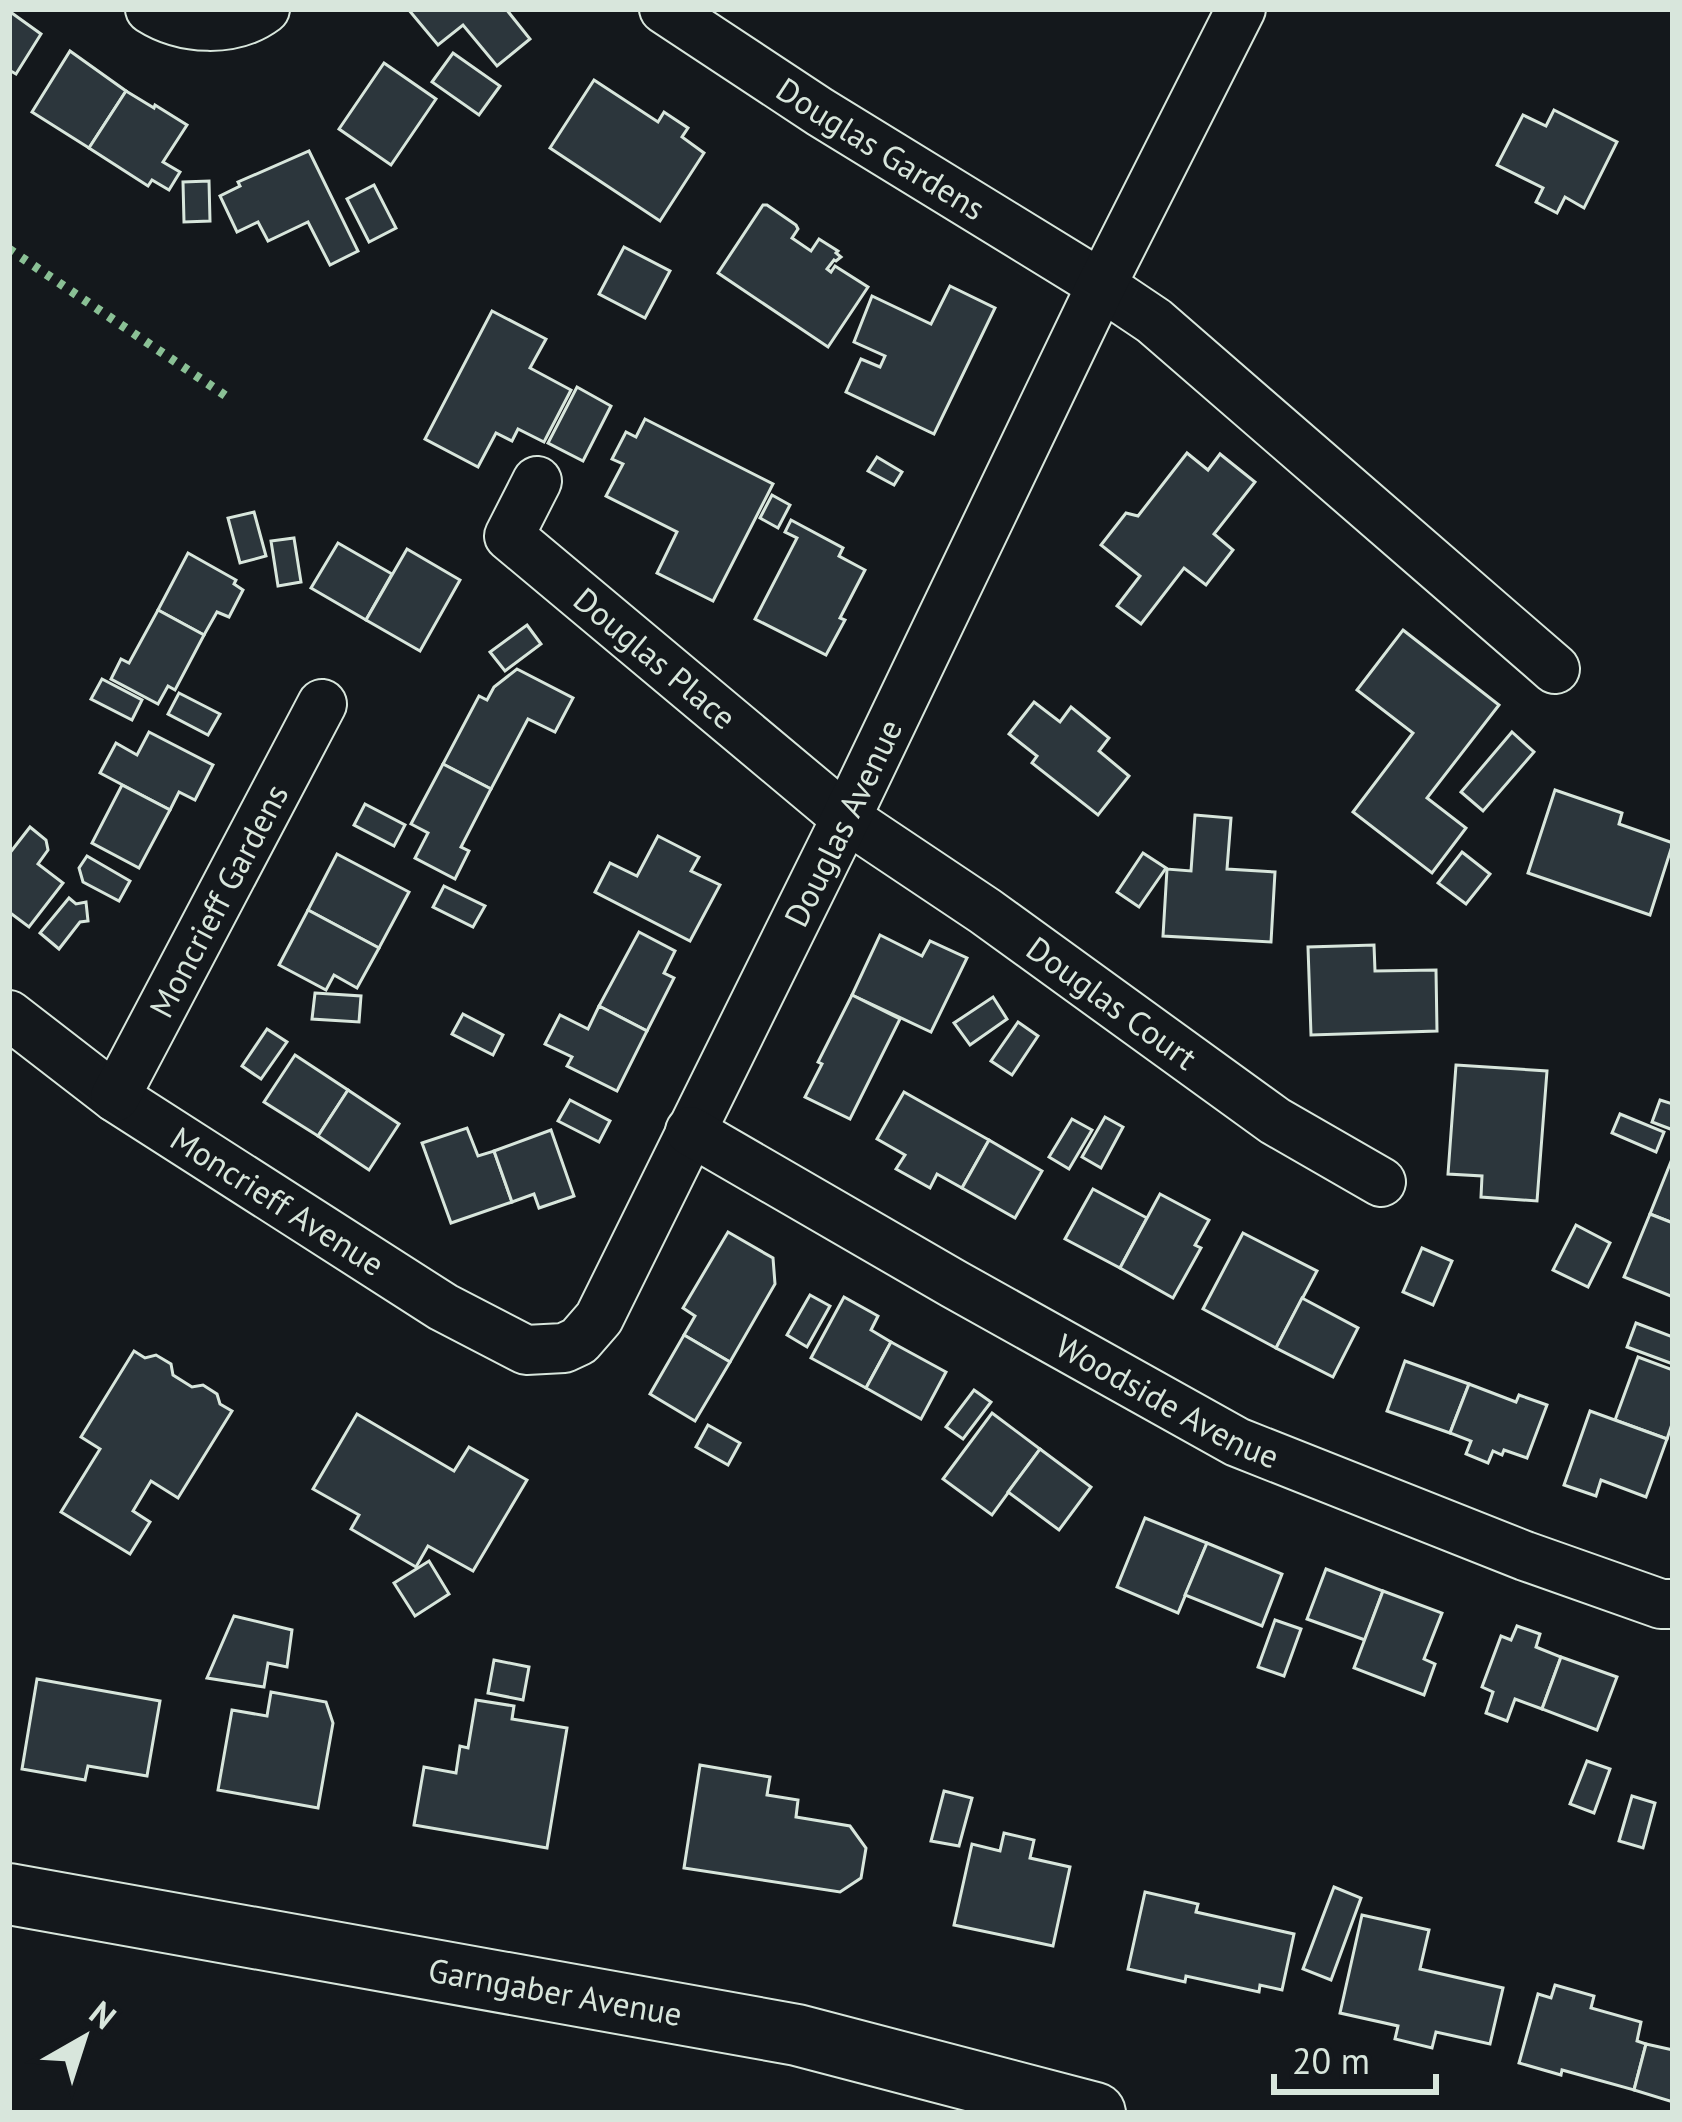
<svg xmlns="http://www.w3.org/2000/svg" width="1682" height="2122" font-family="'PT Sans',sans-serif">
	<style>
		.building { fill: #2c363c; stroke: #d8e6dc; stroke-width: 3 }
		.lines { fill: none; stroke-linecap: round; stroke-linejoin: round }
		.minor-casing { stroke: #d8e6dc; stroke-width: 52 }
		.tertiary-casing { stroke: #d8e6dc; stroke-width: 64 }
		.minor { stroke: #14181c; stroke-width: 48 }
		.tertiary { stroke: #14181c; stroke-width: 60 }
		.hedge { stroke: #8ac095; stroke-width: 9; stroke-dasharray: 6 9; stroke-linecap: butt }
		.labels { text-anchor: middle; stroke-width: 9; stroke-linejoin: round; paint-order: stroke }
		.street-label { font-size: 33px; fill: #d8e6dc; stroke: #14181c }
	</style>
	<rect width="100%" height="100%" fill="#14181c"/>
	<g class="building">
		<polygon points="408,9 506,9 530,39 497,66 463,25 438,45"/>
		<polygon points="9,11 41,34 16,74 9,70"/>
		<polygon points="70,51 126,91 89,148 32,112"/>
		<polygon points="453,53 500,86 479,115 432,82"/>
		<polygon points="384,63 436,99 391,165 339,129"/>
		<polygon points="594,80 658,122 664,112 688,128 682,137 704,153 660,221 550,148"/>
		<polygon points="126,91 154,108 155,105 187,125 163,162 180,172 169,190 152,180 148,186 89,148"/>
		<polygon points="1554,110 1617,142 1584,208 1565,197 1557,213 1536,202 1543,188 1497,165 1523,115 1546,126"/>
		<polygon points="309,151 358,251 330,265 308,222 268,241 258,222 237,232 220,196 240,186 238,182"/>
		<polygon points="209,181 210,221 184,222 183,182"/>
		<polygon points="374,185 396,228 369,242 347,199"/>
		<polygon points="763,205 767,205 796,225 798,229 792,238 811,251 819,239 838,251 836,253 841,257 836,261 834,260 827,269 831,272 835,266 868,287 828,347 718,273"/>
		<polygon points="624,247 670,271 645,318 599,294"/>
		<polygon points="950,286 995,308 934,434 846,392 861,359 880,367 885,356 854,342 872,296 931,324"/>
		<polygon points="492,311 546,339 530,368 571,390 544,442 518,429 512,441 496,433 478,467 425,439"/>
		<polygon points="577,387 611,406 583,461 548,443"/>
		<polygon points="645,419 773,484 713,601 657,573 677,532 606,496 623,464 612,459 626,432 636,437"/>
		<polygon points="1187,453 1208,470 1220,454 1255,482 1214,534 1233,550 1206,585 1184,568 1141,624 1117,606 1140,576 1101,545 1126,513 1138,516"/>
		<polygon points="877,457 902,472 894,485 868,471"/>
		<polygon points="772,495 790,505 778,528 760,518"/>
		<polygon points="254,512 266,556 240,563 228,518"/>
		<polygon points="791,520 843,548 839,556 865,570 840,618 845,620 826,655 755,619 797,538 785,532"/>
		<polygon points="294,538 301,582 278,586 271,541"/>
		<polygon points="338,543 392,574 366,620 311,588"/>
		<polygon points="407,549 460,580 420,651 366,620"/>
		<polygon points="188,553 236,580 234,584 243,590 229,617 217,612 204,635 158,610"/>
		<polygon points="158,610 204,635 175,690 168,686 158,704 111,679 121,659 129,663"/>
		<polygon points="527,625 541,644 505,671 490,652"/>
		<polygon points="1403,630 1499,705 1427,798 1466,828 1432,873 1353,812 1413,733 1357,690"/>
		<polygon points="517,669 573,698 555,732 528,719 491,789 443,764 479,696 487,700 494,687"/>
		<polygon points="102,679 142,700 132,720 91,699"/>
		<polygon points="179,693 220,714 208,735 168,714"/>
		<polygon points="1034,702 1060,722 1071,707 1109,738 1099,751 1129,776 1098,815 1032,763 1037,756 1009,734"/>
		<polygon points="149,732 213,765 195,800 179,792 170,810 100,773 116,743 137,755"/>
		<polygon points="1512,732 1534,752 1483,811 1461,792"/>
		<polygon points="443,764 491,789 461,847 469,851 455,879 415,858 428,833 411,824"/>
		<polygon points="122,785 170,810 139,868 92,843"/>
		<polygon points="1555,790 1622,813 1619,824 1673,843 1650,915 1528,873"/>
		<polygon points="365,804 405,825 394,846 354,825"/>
		<polygon points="1195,815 1231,818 1227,869 1275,872 1271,942 1163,936 1167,869 1191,871"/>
		<polygon points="30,827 46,840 48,850 38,864 63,883 29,927 9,912 9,854"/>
		<polygon points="658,836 699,857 691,871 720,885 690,941 595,892 610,863 637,876"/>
		<polygon points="1462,852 1490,874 1466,904 1438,883"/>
		<polygon points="1143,853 1166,868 1139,907 1117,892"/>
		<polygon points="337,854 409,892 379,948 308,910"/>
		<polygon points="87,856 130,881 119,901 83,882 79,868"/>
		<polygon points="444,886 485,906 473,927 433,907"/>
		<polygon points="69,898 76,904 86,902 88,921 80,922 59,949 40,933"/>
		<polygon points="308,910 379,948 357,988 334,975 326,990 279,965"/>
		<polygon points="639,932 675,951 664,973 674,978 647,1031 599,1006"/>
		<polygon points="880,935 922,956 930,941 967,958 931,1032 852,995"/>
		<polygon points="1374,945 1375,971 1436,970 1437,1031 1311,1035 1308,947"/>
		<polygon points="315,993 361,996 359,1022 312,1019"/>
		<polygon points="852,995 900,1019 850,1119 805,1097 822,1064 818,1062"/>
		<polygon points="993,997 1007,1019 970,1045 954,1023"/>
		<polygon points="599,1006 647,1031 617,1091 567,1066 572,1057 545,1044 560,1015 588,1029"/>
		<polygon points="463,1014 503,1035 493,1055 452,1034"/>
		<polygon points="1018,1022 1038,1036 1012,1075 991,1061"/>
		<polygon points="267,1029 287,1042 261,1079 242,1066"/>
		<polygon points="295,1055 348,1090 318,1136 264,1102"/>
		<polygon points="1456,1065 1547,1071 1537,1201 1481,1197 1482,1176 1448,1174"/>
		<polygon points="348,1090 399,1124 369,1170 318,1136"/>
		<polygon points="904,1092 989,1140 962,1188 937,1174 930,1188 896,1169 905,1155 877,1139"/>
		<polygon points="570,1100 610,1121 599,1142 558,1121"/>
		<polygon points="1660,1100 1673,1104 1673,1130 1652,1122"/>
		<polygon points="1620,1114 1664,1132 1656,1152 1612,1133"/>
		<polygon points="1105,1117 1123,1127 1101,1168 1082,1157"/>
		<polygon points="1072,1119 1092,1130 1069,1169 1049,1157"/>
		<polygon points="467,1128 478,1156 494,1151 512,1202 451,1223 422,1143"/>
		<polygon points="551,1130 574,1196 539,1208 534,1194 512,1202 494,1151"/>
		<polygon points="989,1140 1042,1171 1015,1218 962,1188"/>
		<polygon points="1672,1159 1673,1159 1673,1223 1650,1214"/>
		<polygon points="1093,1189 1147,1218 1120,1268 1065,1239"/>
		<polygon points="1160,1194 1209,1220 1195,1245 1201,1248 1173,1298 1120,1268"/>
		<polygon points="1650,1214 1673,1223 1673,1297 1624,1277"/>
		<polygon points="1576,1225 1610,1243 1588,1287 1553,1270"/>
		<polygon points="728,1232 773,1258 775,1284 730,1362 684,1335 695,1316 683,1308"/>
		<polygon points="1243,1233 1317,1271 1276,1348 1203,1309"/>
		<polygon points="1422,1248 1452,1261 1433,1305 1403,1292"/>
		<polygon points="810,1295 830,1306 807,1347 787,1335"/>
		<polygon points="844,1297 878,1316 871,1330 891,1342 866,1388 811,1358"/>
		<polygon points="1302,1298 1358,1328 1333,1377 1276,1348"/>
		<polygon points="1636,1323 1673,1337 1673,1364 1627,1347"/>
		<polygon points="684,1335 730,1362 695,1421 650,1394"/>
		<polygon points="891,1342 946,1372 921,1419 866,1388"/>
		<polygon points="134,1351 145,1358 156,1355 171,1364 173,1375 192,1387 203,1385 217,1394 220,1404 232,1411 178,1498 151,1481 133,1511 150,1522 130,1554 61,1512 100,1449 81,1437"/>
		<polygon points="1638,1357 1673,1370 1673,1421 1667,1439 1615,1420"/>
		<polygon points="1405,1361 1469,1384 1450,1433 1387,1411"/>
		<polygon points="1469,1384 1516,1402 1519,1395 1547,1405 1527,1458 1504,1450 1502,1455 1493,1451 1488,1463 1466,1454 1471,1441 1450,1433"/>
		<polygon points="974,1390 991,1402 963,1439 946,1427"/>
		<polygon points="1590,1411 1667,1439 1646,1497 1601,1480 1596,1496 1564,1485"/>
		<polygon points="992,1413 1040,1449 992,1515 943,1479"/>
		<polygon points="357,1414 454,1471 469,1447 527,1480 473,1571 428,1546 416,1567 351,1529 359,1515 313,1489"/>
		<polygon points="708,1425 740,1443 728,1465 696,1447"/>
		<polygon points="1040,1449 1091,1487 1059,1530 1008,1492"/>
		<polygon points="1145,1518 1207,1543 1178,1613 1117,1587"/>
		<polygon points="1207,1543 1282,1574 1262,1626 1185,1595"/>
		<polygon points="429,1561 449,1594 415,1616 394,1583"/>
		<polygon points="1326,1569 1383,1591 1365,1640 1307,1619"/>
		<polygon points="1383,1591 1442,1613 1424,1659 1435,1664 1424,1695 1354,1668"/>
		<polygon points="234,1616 292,1630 287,1667 268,1663 264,1687 207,1678"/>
		<polygon points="1275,1620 1301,1629 1284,1676 1258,1667"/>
		<polygon points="1517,1626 1540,1634 1536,1647 1561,1657 1542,1709 1515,1699 1507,1721 1486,1713 1493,1692 1482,1687 1501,1636 1511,1640"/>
		<polygon points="1561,1657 1617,1677 1597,1730 1542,1709"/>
		<polygon points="494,1660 529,1667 523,1700 488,1693"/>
		<polygon points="37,1679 160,1701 147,1776 88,1766 85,1780 22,1769"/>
		<polygon points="271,1692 326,1702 333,1723 318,1808 218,1790 232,1710 267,1716"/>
		<polygon points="476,1700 514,1706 512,1719 567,1728 547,1848 414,1825 424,1767 456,1773 460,1746 468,1748"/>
		<polygon points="1587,1761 1610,1769 1594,1813 1570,1804"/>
		<polygon points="700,1765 770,1777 767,1795 798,1800 796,1817 850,1826 866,1848 861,1878 840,1892 684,1868"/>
		<polygon points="944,1791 972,1798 959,1846 931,1841"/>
		<polygon points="1632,1796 1655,1803 1643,1848 1619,1841"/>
		<polygon points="1004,1833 1034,1840 1030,1858 1070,1867 1053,1946 954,1925 972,1844 1000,1851"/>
		<polygon points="1334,1887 1361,1898 1331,1980 1303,1969"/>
		<polygon points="1145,1892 1198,1904 1196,1912 1294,1934 1282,1990 1260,1985 1259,1992 1186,1976 1185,1982 1128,1969"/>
		<polygon points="1362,1915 1429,1930 1420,1969 1503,1988 1490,2044 1436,2032 1432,2048 1395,2039 1398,2026 1340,2013"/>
		<polygon points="1555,1985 1594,1996 1591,2008 1641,2022 1637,2041 1646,2044 1634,2090 1562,2070 1561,2075 1519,2063 1538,1994 1551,1998"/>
		<polygon points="1646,2044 1673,2050 1673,2102 1634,2090"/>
	</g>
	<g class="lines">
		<defs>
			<g id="minor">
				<path d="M 150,9 C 183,30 233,33 265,9"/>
				<path id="s1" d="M 664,9 L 820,112 L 1084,274 L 1154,321 L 1555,669"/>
				<path id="s2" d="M 537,481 L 509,536 L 846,818 L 985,911 L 1275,1121 L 1381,1182"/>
				<path id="s3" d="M 9,1015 L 115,1097 L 443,1307 L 526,1350 L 564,1348 L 579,1341 L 599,1318 L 846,818 L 1101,286 L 1241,9"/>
				<path id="s4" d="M 115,1097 L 322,704"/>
				<path id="s5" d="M 690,1131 L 954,1284 L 1237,1442 L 1525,1556 L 1661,1604 L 1673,1604"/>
			</g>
			<g id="tertiary">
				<path id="s6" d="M 9,1894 L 797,2035 L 1095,2113"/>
			</g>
		</defs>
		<use href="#minor" class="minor-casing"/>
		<use href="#tertiary" class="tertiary-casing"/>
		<use href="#minor" class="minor"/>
		<use href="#tertiary" class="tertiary"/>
		<polyline class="hedge" points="9,249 229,398"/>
	</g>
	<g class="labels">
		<g class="street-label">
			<text dy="12" stroke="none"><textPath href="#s1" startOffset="258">Douglas Gardens</textPath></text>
			<text dy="12" stroke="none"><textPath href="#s2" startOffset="252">Douglas Place</textPath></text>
			<text dy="12" stroke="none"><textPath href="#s3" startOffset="1254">Douglas Avenue</textPath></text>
			<text dy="12" stroke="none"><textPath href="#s4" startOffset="222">Moncrieff Gardens</textPath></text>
			<text dy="12" stroke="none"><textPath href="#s2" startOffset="825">Douglas Court</textPath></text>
			<text dy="12" stroke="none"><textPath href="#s3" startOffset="327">Moncrieff Avenue</textPath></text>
			<text dy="12" stroke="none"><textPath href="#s5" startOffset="549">Woodside Avenue</textPath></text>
			<text dy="12" stroke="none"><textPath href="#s6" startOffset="555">Garngaber Avenue</textPath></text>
		</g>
	</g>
	<rect width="1682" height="2122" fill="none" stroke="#d8e6dc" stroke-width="24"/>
	<g transform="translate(84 2038) rotate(39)" stroke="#14181c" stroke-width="9" paint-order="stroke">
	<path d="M0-9L21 45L0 30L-21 45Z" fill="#d8e6dc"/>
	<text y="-18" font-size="33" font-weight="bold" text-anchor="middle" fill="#d8e6dc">N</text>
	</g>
	<path d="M1274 2074v18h162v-18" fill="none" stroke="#d8e6dc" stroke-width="6"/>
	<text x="1292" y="2074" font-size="36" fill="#d8e6dc" stroke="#14181c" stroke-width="9" paint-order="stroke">20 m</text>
</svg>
